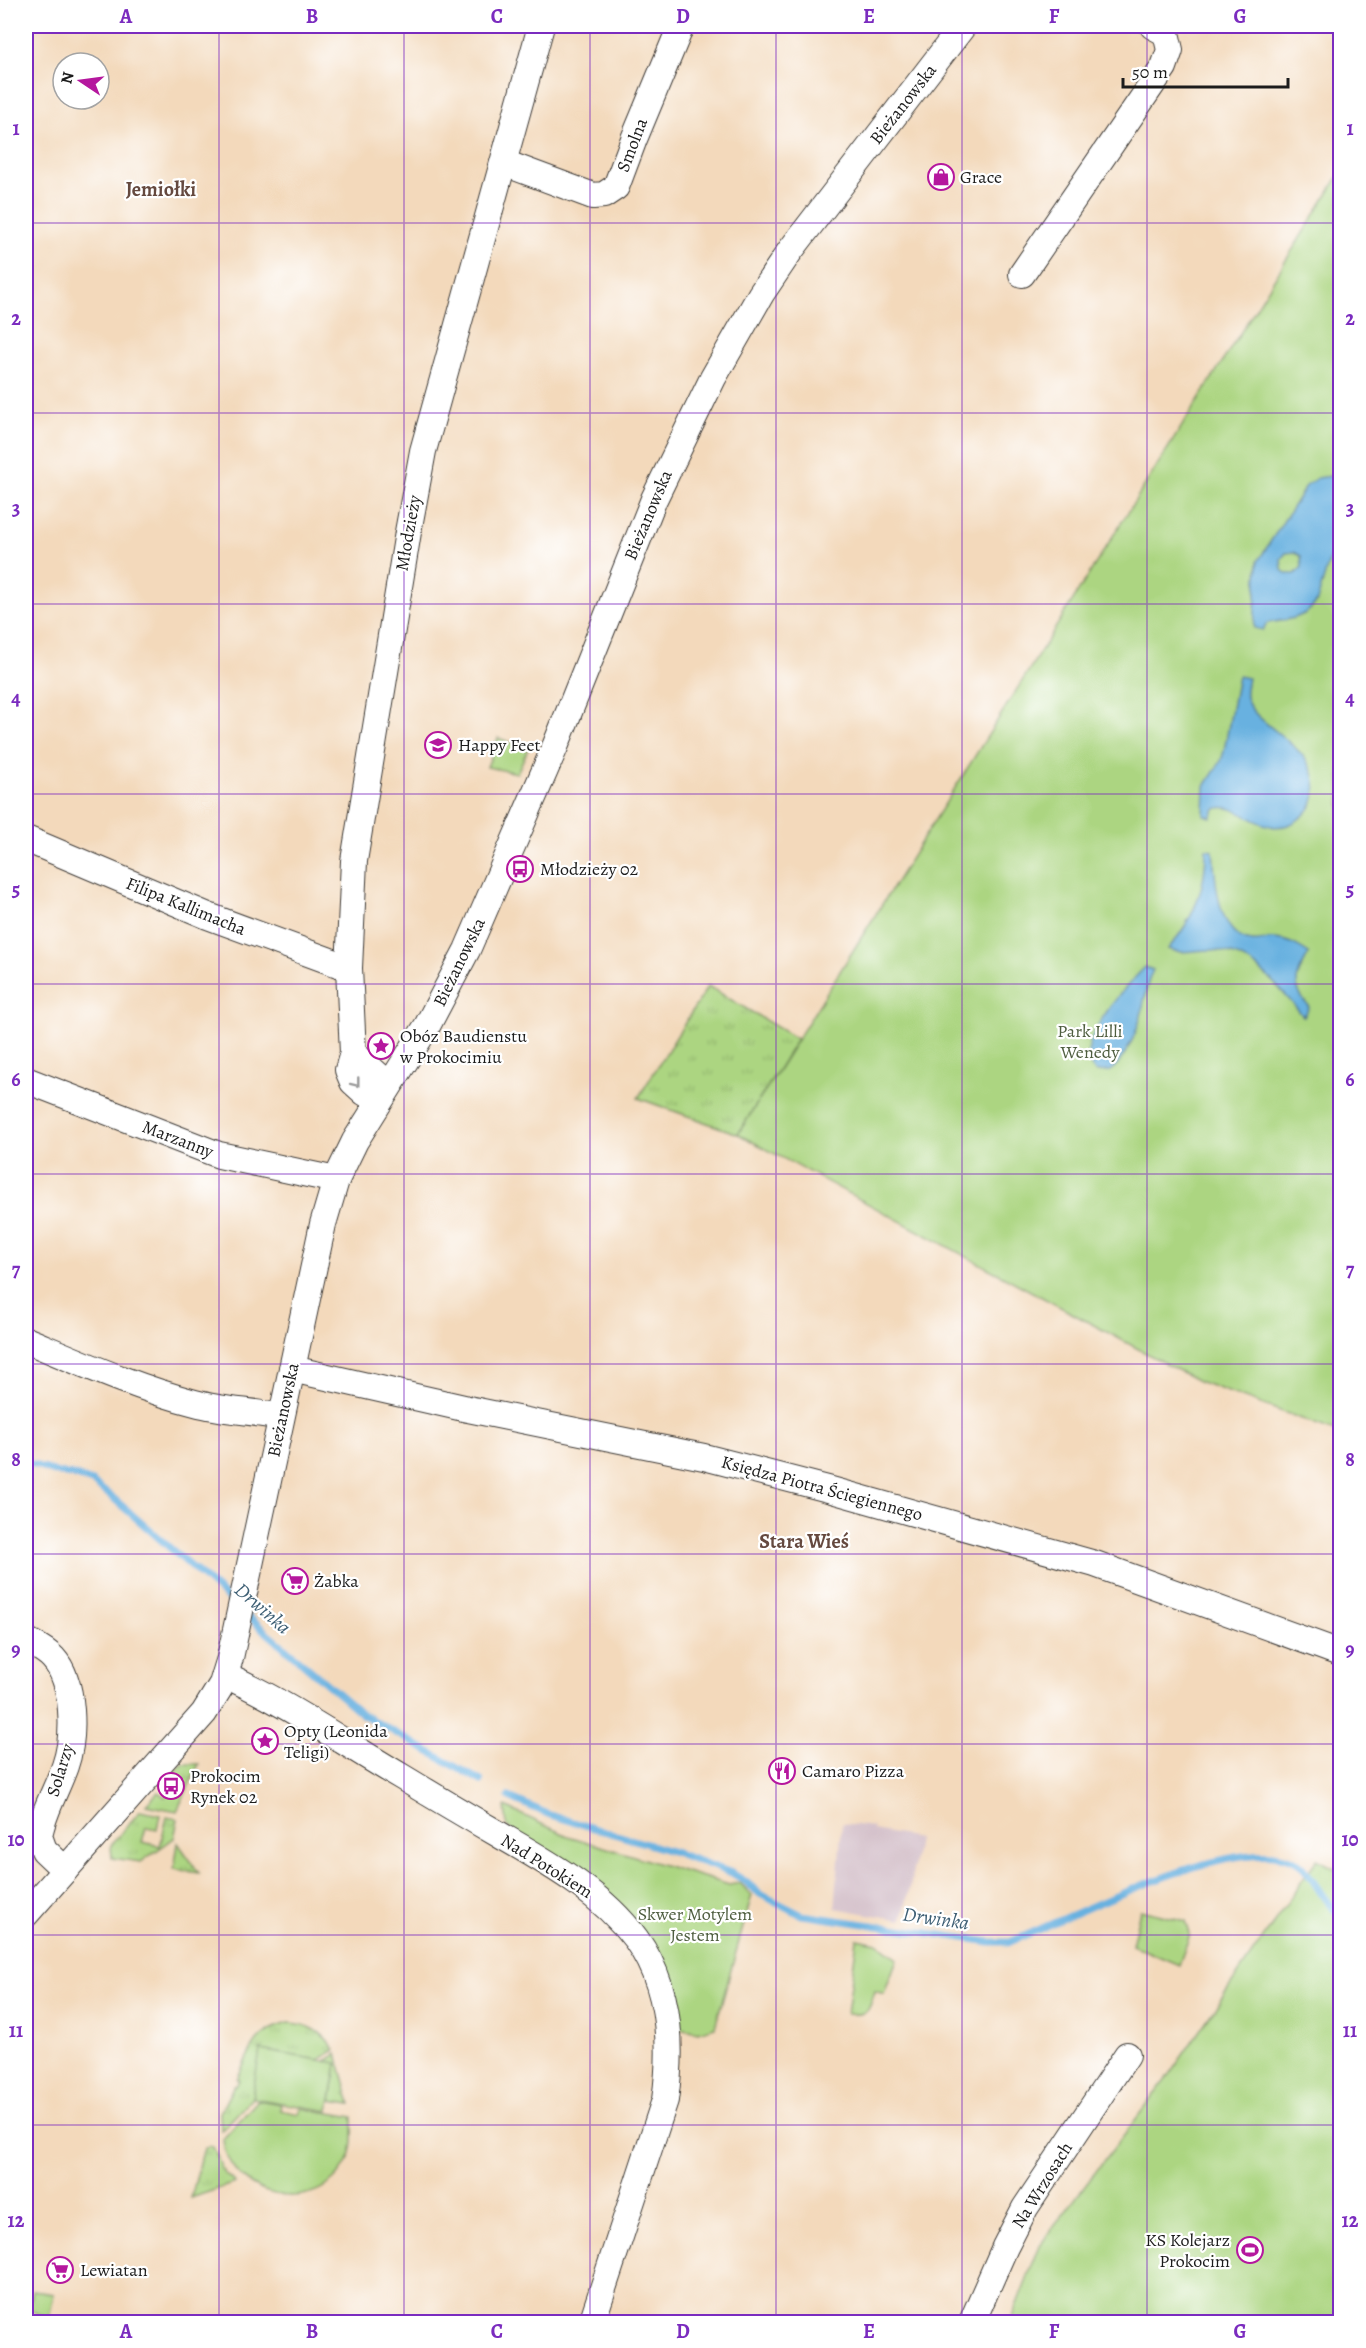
<svg xmlns="http://www.w3.org/2000/svg" width="1366" height="2348" font-family="Alegreya,serif">
	<style>
		.industrial { fill: #d2bdc7 }
		.grass { fill: url(#grass-tufts); stroke: #64784e; stroke-width: 1.5 }
		.park { fill: #acd581; stroke: #64784e; stroke-width: 1.5 }
		.water { fill: #67b1e0; stroke: #42667e; stroke-width: 1.5; fill-rule: evenodd }
		.lines { fill: none; stroke-linecap: round; stroke-linejoin: round }
		.stream { stroke: #67b1e0; stroke-width: 7 }
		.minor-casing { stroke: #3c3834; stroke-width: 28 }
		.minor { stroke: #fff; stroke-width: 26 }
		.oneway { stroke: #999 }
		.grid { fill: none; stroke: #7b2cbf; stroke-width: 1.5; stroke-opacity: 0.55 }
		.labels { text-anchor: middle; stroke-width: 4.5; stroke-linejoin: round; paint-order: stroke }
		.street-label { font-size: 18px; fill: #1c1c1c; stroke: #fff }
		.poi-label { font-size: 18px; fill: #1c1c1c; stroke: #fff; text-anchor: start }
		.park-label { font-size: 18px; fill: #4e5d3f; stroke: #fff }
		.neighbourhood-label { font-size: 20px; font-weight: bold; fill: #65493f; stroke: #fff }
		.water-label { font-size: 20px; font-style: italic; fill: #3e5f74; stroke: #fff }
		.neatline { fill: none; stroke: #7b2cbf; stroke-width: 2 }
		.grid-label { font-size: 20px; text-anchor: middle; font-weight: bold; fill: #7b2cbf }
	</style>
	<defs>
		<pattern id="grass-tufts" width="24" height="20" patternUnits="userSpaceOnUse" patternTransform="scale(1.5)"><rect width="24" height="20" fill="#acd581"/><path d="M3 7l-1-3M5 7V3M7 7l1-3M15 17l-1-3M17 17v-4M19 17l1-3" fill="none" stroke="#93b66f"/></pattern>
	</defs>
	<rect width="100%" height="100%" fill="#fff"/>
	<filter id="ink" filterUnits="userSpaceOnUse"><feTurbulence type="fractalNoise" baseFrequency=".0167" numOctaves="2"/><feDisplacementMap in="SourceGraphic" scale="12" xChannelSelector="R" yChannelSelector="G"/><feConvolveMatrix kernelMatrix="1 2 1 2 8 2 1 2 1" color-interpolation-filters="sRGB"/></filter>
	<filter id="wash" filterUnits="userSpaceOnUse"><feTurbulence type="fractalNoise" baseFrequency=".008" numOctaves="4" result="noise"/><feDisplacementMap in="SourceGraphic" scale="24" xChannelSelector="R" yChannelSelector="G"/><feGaussianBlur stdDeviation="1.35" result="paint"/><feColorMatrix in="noise" values="0 0 0 0 0 0 0 0 0 0 0 0 0 0 0 0 0 1.4 0 .05"/><feComposite in="paint" operator="in"/></filter>
	<g filter="url(#wash)">
		<rect width="100%" height="100%" fill="#f3d9bb"/>
		<polygon class="industrial" points="842,1823 873,1827 873,1830 918,1838 911,1883 902,1920 835,1908"/>
		<g class="grass">
			<polygon points="708,986 797,1039 738,1134 638,1098"/>
			<polygon points="182,1764 199,1764 177,1811 146,1805 158,1792 165,1797 180,1780 173,1774"/>
			<polygon points="140,1811 160,1815 157,1829 146,1827 142,1842 160,1846 167,1817 178,1819 174,1838 141,1862 112,1858 111,1845"/>
			<polygon points="178,1843 199,1873 174,1869"/>
			<path d="M 288,2023 C 309,2023 323,2032 335,2050 L 318,2060 L 261,2050 L 252,2098 L 221,2131 L 220,2113 L 234,2085 L 236,2085 L 239,2080 L 237,2079 C 251,2050 254,2032 288,2023 Z"/>
			<polygon points="337,2054 351,2104 331,2101 337,2063 325,2061"/>
			<polygon points="210,2146 213,2147 224,2173 235,2183 191,2198 203,2151 205,2148"/>
			<polygon points="33,2291 54,2294 49,2319 28,2309"/>
		</g>
		<g class="park">
			<polygon points="1340,174 1340,1433 1198,1381 738,1134"/>
			<polygon points="498,738 528,749 517,773 487,767"/>
			<polygon points="505,1807 568,1836 729,1885 740,1883 752,1895 715,2027 698,2032 679,2028 667,1972 507,1826"/>
			<polygon points="1317,1859 1340,1871 1340,2322 1010,2322 1040,2245 1170,2074"/>
			<polygon points="1140,1910 1186,1921 1190,1934 1179,1965 1132,1945"/>
			<path d="M 857,1939 L 877,1943 L 897,1959 L 884,1994 L 875,1991 C 869,2011 869,2016 847,2014 Z"/>
			<polygon points="260,2050 337,2063 329,2111 252,2098"/>
			<path d="M 258,2100 L 281,2104 L 280,2110 L 299,2114 L 301,2108 L 353,2117 C 353,2132 355,2149 347,2162 C 317,2220 228,2198 223,2139 Z"/>
		</g>
		<g class="water">
			<path d="M 1332,476 L 1340,477 L 1340,525 L 1317,601 C 1306,619 1287,620 1267,623 L 1263,630 L 1254,628 L 1258,561 L 1306,486 L 1317,478 ZM 1294,552 L 1301,556 L 1302,567 L 1295,574 L 1287,574 L 1282,570 L 1281,559 L 1286,553 Z"/>
			<path d="M 1238,676 L 1248,678 C 1247,684 1245,690 1246,697 C 1251,724 1309,742 1315,781 C 1317,794 1314,806 1304,815 C 1268,849 1240,798 1215,809 L 1211,817 L 1204,815 L 1205,786 L 1221,761 L 1224,751 Z"/>
			<path d="M 1206,849 L 1213,850 C 1215,876 1217,938 1252,941 C 1258,942 1264,940 1270,939 C 1285,938 1297,945 1309,953 C 1297,977 1289,984 1309,1007 L 1304,1017 C 1280,989 1254,953 1213,950 C 1198,949 1181,955 1168,949 C 1194,919 1206,888 1206,849 Z"/>
			<path d="M 1145,967 L 1153,970 C 1145,986 1145,1000 1141,1016 C 1136,1035 1125,1058 1111,1071 L 1096,1072 C 1067,1048 1127,985 1145,967 Z"/>
		</g>
		<g class="lines">
			<g class="stream">
				<polyline points="26,1462 54,1472 76,1476 92,1482 112,1497 236,1606"/>
				<polyline points="244,1613 362,1714 481,1781"/>
				<path d="M 509,1797 L 550,1815 L 674,1852 L 732,1873 L 745,1881 L 760,1894 L 802,1915 L 990,1942 L 1010,1942 C 1069,1918 1234,1832 1293,1860 C 1312,1870 1320,1900 1340,1915"/>
			</g>
		</g>
	</g>
	<g filter="url(#ink)">
		<g class="lines">
			<defs>
				<g id="minor">
					<polyline points="504,163 593,196 604,195 616,187 634,139 681,26"/>
					<polyline points="1022,274 1164,67 1170,50 1166,33 1153,26"/>
					<polyline points="26,839 208,916 349,968"/>
					<polyline points="353,1053 380,1077 384,1094 369,1095 364,1092 353,1082 348,1070 353,1053 349,968 354,861 408,532 423,451 541,26"/>
					<polyline points="26,1080 219,1155 336,1180"/>
					<path d="M 26,1340 C 81,1363 137,1388 195,1403 C 224,1411 253,1411 281,1417"/>
					<polyline points="292,1369 468,1409 704,1457 828,1489 1095,1564 1340,1653"/>
					<path d="M 26,1640 C 35,1645 46,1650 53,1658 C 75,1682 75,1737 65,1766 C 57,1789 43,1812 39,1836 L 44,1850 L 65,1870"/>
					<path d="M 225,1675 C 287,1703 344,1743 402,1777 C 435,1797 467,1816 500,1835 C 550,1864 601,1892 636,1939 C 670,1986 673,2045 665,2100 L 592,2322"/>
					<polyline points="26,1914 204,1713 222,1684 230,1658 323,1224 336,1180 355,1141 427,1026 467,950 555,747 654,499 713,378 761,294 790,251 963,26"/>
					<polyline points="972,2322 1005,2247 1025,2208 1127,2055"/>
				</g>
			</defs>
			<use href="#minor" class="minor-casing"/>
			<use href="#minor" class="minor"/>
		</g>
		<defs><path id="oneway-chevron" d="M-2-3.5L2.5 0L-2 3.5" fill="none" stroke-width="1.6" stroke-linecap="round" stroke-linejoin="round" transform="scale(1.5)"/></defs>
		<use class="oneway" href="#oneway-chevron" transform="translate(356 1083) rotate(52)"/>
	</g>
	<path class="grid" d="M 219,26 L 219,2322M 404,26 L 404,2322M 590,26 L 590,2322M 776,26 L 776,2322M 962,26 L 962,2322M 1147,26 L 1147,2322M 26,223 L 1340,223M 26,413 L 1340,413M 26,604 L 1340,604M 26,794 L 1340,794M 26,984 L 1340,984M 26,1174 L 1340,1174M 26,1364 L 1340,1364M 26,1554 L 1340,1554M 26,1744 L 1340,1744M 26,1935 L 1340,1935M 26,2125 L 1340,2125"/>
	<defs>
		<symbol id="shop-ring" viewBox="-11 -11 22 22"><circle r="9.5" fill="#fff" stroke="#b5179e" stroke-width="1.5"/><path d="M-5-2.5h2.3a2.7 3.5 0 0 1 5.4 0H5L5.5 6h-11ZM-1.5-2.5h3a1.5 2.3 0 0 0-3 0Z" fill="#b5179e"/></symbol>
		<symbol id="school-ring" viewBox="-11 -11 22 22"><circle r="9.5" fill="#fff" stroke="#b5179e" stroke-width="1.5"/><path d="M0-5L7-2L0 1L-7-2ZM-4 1L0 2.5L4 1V4Q0 6-4 4Z" fill="#b5179e"/></symbol>
		<symbol id="bus-ring" viewBox="-11 -11 22 22"><circle r="9.5" fill="#fff" stroke="#b5179e" stroke-width="1.5"/><path d="M-5-6H5V4H4V6H2V4H-2V6H-4V4H-5ZM-3.5-4V0h7V-4ZM-3.5 1.2v1.5H-2V1.2ZM2 1.2v1.5H3.5V1.2Z" fill="#b5179e"/></symbol>
		<symbol id="sight-ring" viewBox="-11 -11 22 22"><circle r="9.5" fill="#fff" stroke="#b5179e" stroke-width="1.5"/><path d="M0-6L1.8-2.2L6-1.7L2.9 1.2L3.7 5.4L0 3.3L-3.7 5.4L-2.9 1.2L-6-1.7L-1.8-2.2Z" fill="#b5179e"/></symbol>
		<symbol id="supermarket-ring" viewBox="-11 -11 22 22"><circle r="9.5" fill="#fff" stroke="#b5179e" stroke-width="1.5"/><path d="M-6-5.5h2.5l.6 2H6L4.5 2H-2.5L-4.4-4H-6ZM-1.5 3.2a1.3 1.3 0 1 0 .1 0ZM3 3.2a1.3 1.3 0 1 0 .1 0Z" fill="#b5179e"/></symbol>
		<symbol id="restaurant-ring" viewBox="-11 -11 22 22"><circle r="9.5" fill="#fff" stroke="#b5179e" stroke-width="1.5"/><path d="M-5-6h1v4h1v-4h1v4h1v-4h1v5L-1.5 .5V6h-2V.5L-5-1ZM5-6V6H3V1.5H1.5Q1.5-4 5-6Z" fill="#b5179e"/></symbol>
		<symbol id="stadium-ring" viewBox="-11 -11 22 22"><circle r="9.5" fill="#fff" stroke="#b5179e" stroke-width="1.5"/><path d="M0-5a6.5 5 0 1 0 0 10a6.5 5 0 1 0 0-10ZM-3.5-1.8h7v3.6h-7Z" fill="#b5179e"/></symbol>
	</defs>
	<g fill-rule="evenodd">
		<use href="#shop-ring" x="926" y="162" width="30" height="30"/>
		<use href="#school-ring" x="423" y="730" width="30" height="30"/>
		<use href="#bus-ring" x="505" y="854" width="30" height="30"/>
		<use href="#sight-ring" x="366" y="1031" width="30" height="30"/>
		<use href="#supermarket-ring" x="280" y="1566" width="30" height="30"/>
		<use href="#sight-ring" x="250" y="1726" width="30" height="30"/>
		<use href="#restaurant-ring" x="767" y="1756" width="30" height="30"/>
		<use href="#bus-ring" x="156" y="1771" width="30" height="30"/>
		<use href="#stadium-ring" x="1235" y="2235" width="30" height="30"/>
		<use href="#supermarket-ring" x="45" y="2255" width="30" height="30"/>
	</g>
	<g class="labels">
		<g class="street-label">
			<text transform="translate(903 104) rotate(-52)" y="6">Bieżanowska</text>
			<text transform="translate(632 145) rotate(-69)" y="6">Smolna</text>
			<text transform="translate(648 515) rotate(-67)" y="6">Bieżanowska</text>
			<text transform="translate(408 533) rotate(-80)" y="6">Młodzieży</text>
			<text transform="translate(186 906) rotate(22)" y="6">Filipa Kallimacha</text>
			<text transform="translate(459 962) rotate(-64)" y="6">Bieżanowska</text>
			<text transform="translate(178 1139) rotate(21)" y="6">Marzanny</text>
			<text transform="translate(283 1410) rotate(-78)" y="6">Bieżanowska</text>
			<text transform="translate(822 1488) rotate(15)" y="6">Księdza Piotra Ściegiennego</text>
			<text transform="translate(60 1770) rotate(-73)" y="6">Solarzy</text>
			<text transform="translate(547 1866) rotate(32)" y="6">Nad Potokiem</text>
			<text transform="translate(1042 2185) rotate(-58)" y="6">Na Wrzosach</text>
		</g>
		<g class="poi-label">
			<text x="960" y="183">Grace</text>
			<text x="458" y="751">Happy Feet</text>
			<text x="540" y="875">Młodzieży 02</text>
			<text x="400" y="1042">Obóz Baudienstu<tspan x="400" dy="21">w Prokocimiu</tspan></text>
			<text x="314" y="1587">Żabka</text>
			<text x="284" y="1737">Opty (Leonida<tspan x="284" dy="21">Teligi)</tspan></text>
			<text x="802" y="1777">Camaro Pizza</text>
			<text x="190" y="1782">Prokocim<tspan x="190" dy="21">Rynek 02</tspan></text>
			<text x="1230" y="2246" text-anchor="end">KS Kolejarz<tspan x="1230" dy="21">Prokocim</tspan></text>
			<text x="80" y="2276">Lewiatan</text>
		</g>
		<g class="park-label">
			<text x="1090" y="1037">Park Lilli<tspan x="1090" dy="21">Wenedy</tspan></text>
			<text x="695" y="1920">Skwer Motylem<tspan x="695" dy="21">Jestem</tspan></text>
		</g>
		<g class="neighbourhood-label">
			<text x="161" y="196">Jemiołki</text>
			<text x="804" y="1548">Stara Wieś</text>
		</g>
		<g class="water-label">
			<text transform="translate(263 1608) rotate(41)" y="7">Drwinka</text>
			<text transform="translate(936 1918) rotate(8)" y="7">Drwinka</text>
		</g>
	</g>
	<rect width="1366" height="2348" fill="none" stroke="#fff" stroke-width="66"/>
	<g transform="translate(81 81) rotate(283)"><circle r="28" fill="#ffffff" stroke="#a4a4a4" stroke-width="1.5"/>
	<path d="M0-4.5L10 22L0 15L-10 22Z" fill="#b5179e"/>
	<text y="-9" font-size="16" font-weight="bold" text-anchor="middle" fill="#1c1c1c">N</text>
	</g>
	<path d="M1123 78v9h165v-9" fill="none" stroke="#1c1c1c" stroke-width="3"/>
	<text x="1132" y="78" font-size="18" fill="#1c1c1c" stroke="#ffffff" stroke-width="4.5" paint-order="stroke">50 m</text>
	<rect x="33" y="33" width="1300" height="2282" class="neatline"/>
	<g class="grid-label">
		<text x="126" y="23">A</text>
		<text x="312" y="23">B</text>
		<text x="497" y="23">C</text>
		<text x="683" y="23">D</text>
		<text x="869" y="23">E</text>
		<text x="1054" y="23">F</text>
		<text x="1240" y="23">G</text>
		<text x="16" y="135">1</text>
		<text x="1350" y="135">1</text>
		<text x="16" y="325">2</text>
		<text x="1350" y="325">2</text>
		<text x="16" y="515">3</text>
		<text x="1350" y="515">3</text>
		<text x="16" y="705">4</text>
		<text x="1350" y="705">4</text>
		<text x="16" y="896">5</text>
		<text x="1350" y="896">5</text>
		<text x="16" y="1086">6</text>
		<text x="1350" y="1086">6</text>
		<text x="16" y="1276">7</text>
		<text x="1350" y="1276">7</text>
		<text x="16" y="1466">8</text>
		<text x="1350" y="1466">8</text>
		<text x="16" y="1656">9</text>
		<text x="1350" y="1656">9</text>
		<text x="16" y="1846">10</text>
		<text x="1350" y="1846">10</text>
		<text x="16" y="2037">11</text>
		<text x="1350" y="2037">11</text>
		<text x="16" y="2227">12</text>
		<text x="1350" y="2227">12</text>
		<text x="126" y="2338">A</text>
		<text x="312" y="2338">B</text>
		<text x="497" y="2338">C</text>
		<text x="683" y="2338">D</text>
		<text x="869" y="2338">E</text>
		<text x="1054" y="2338">F</text>
		<text x="1240" y="2338">G</text>
	</g>
</svg>
